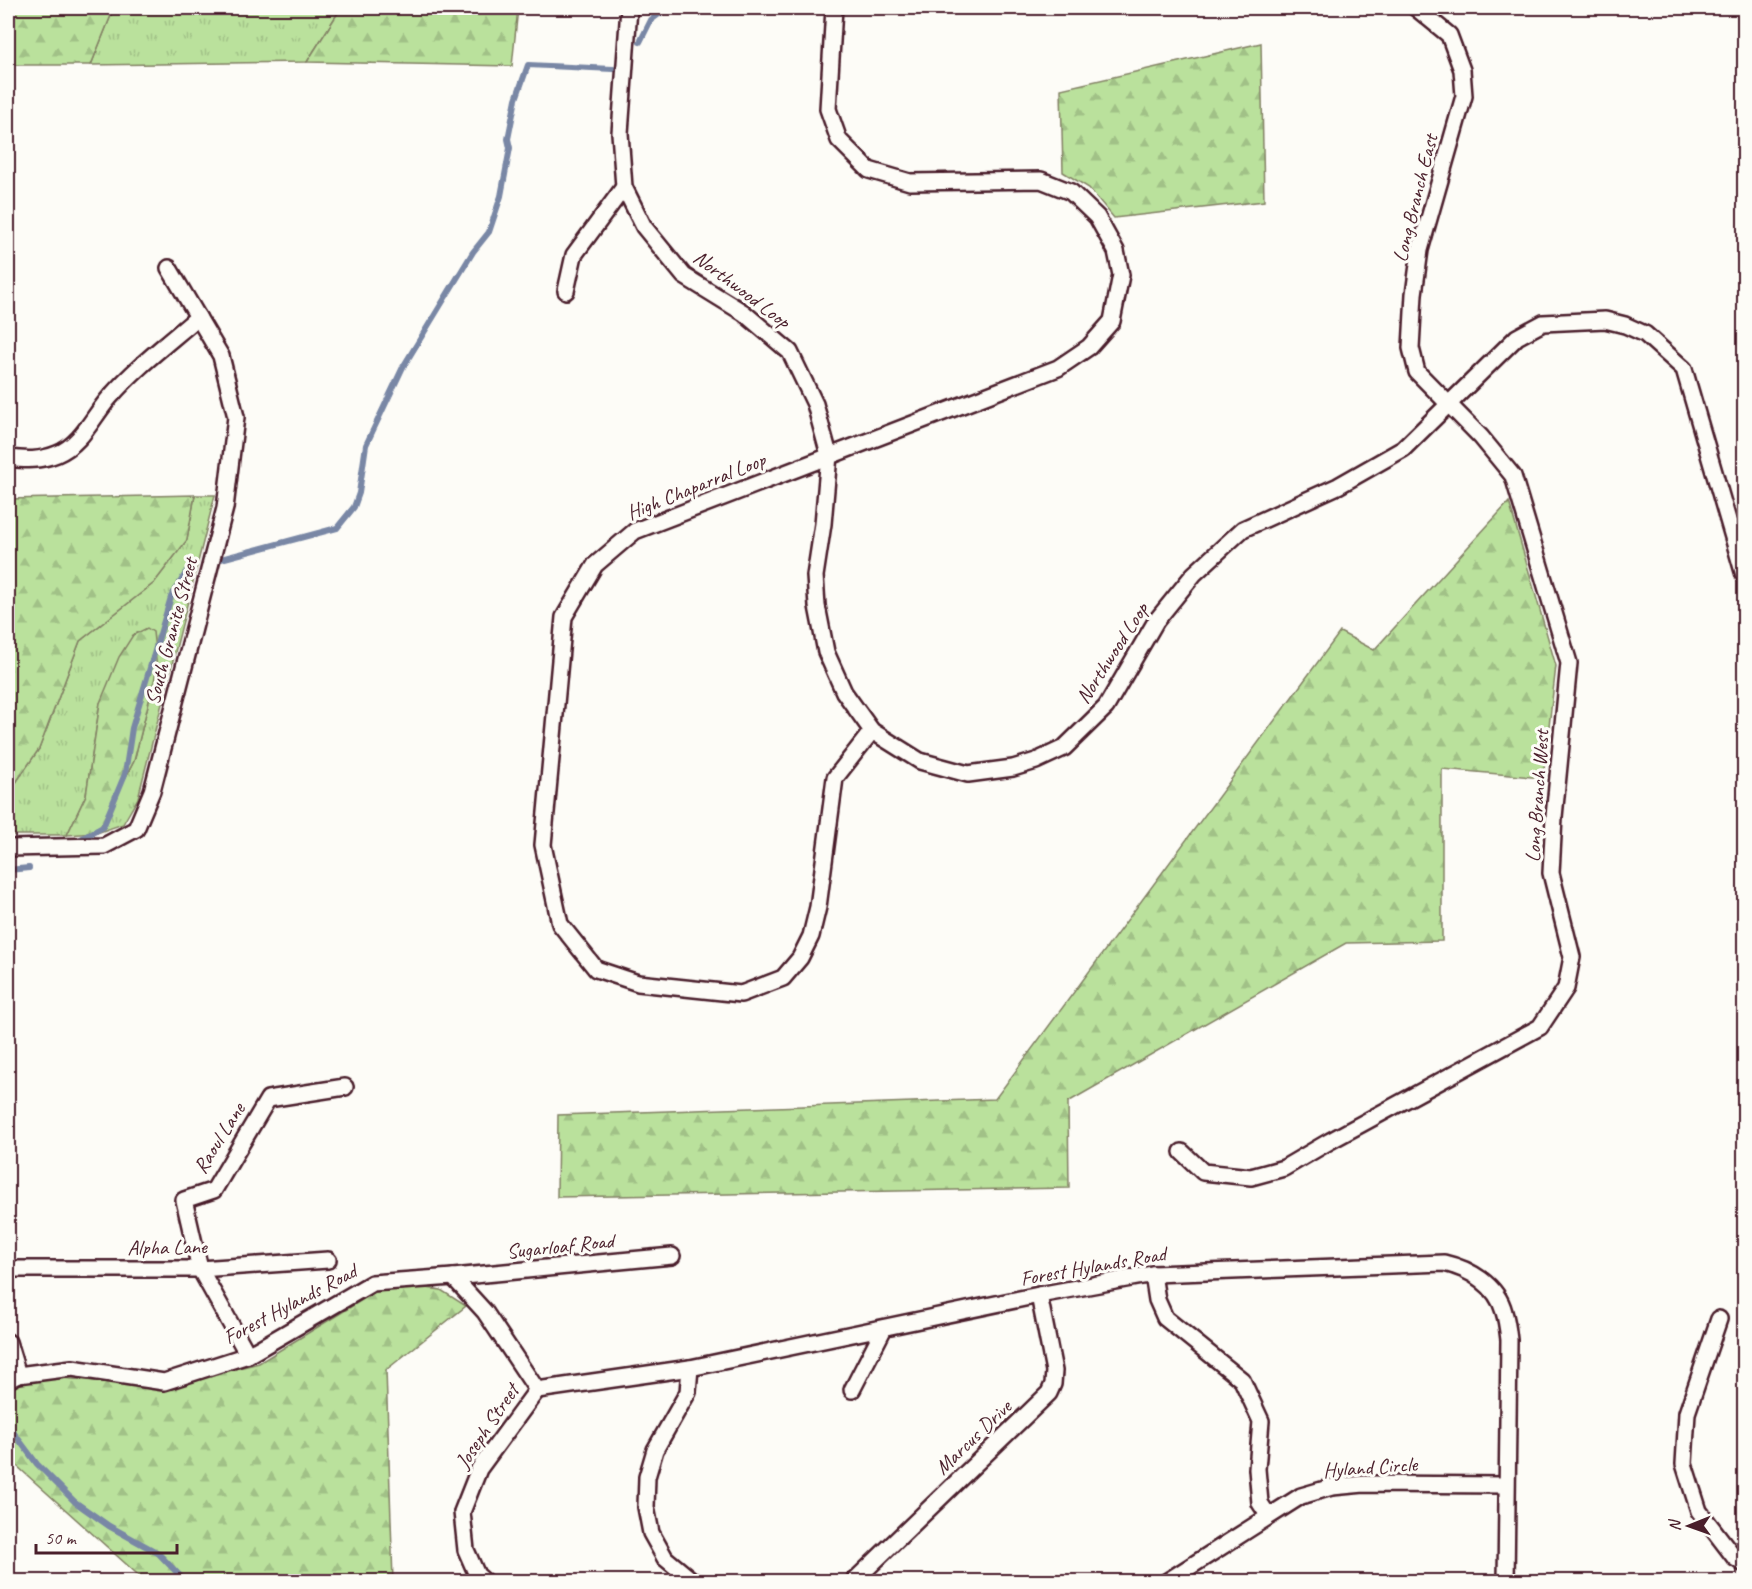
<svg xmlns="http://www.w3.org/2000/svg" width="1752" height="1589" font-family="Caveat,sans-serif">
	<style>
		.grass { fill: url(#grass-tufts); stroke: #828064; stroke-width: 1.5 }
		.forest { fill: url(#forest-firs); stroke: #828064; stroke-width: 1.5 }
		.lines { fill: none; stroke-linecap: round; stroke-linejoin: round }
		.stream { stroke: #7987a5; stroke-width: 6 }
		.street-casing { stroke: #4a1f2b; stroke-width: 20 }
		.street { stroke: #fdfcf7; stroke-width: 15 }
		.labels { text-anchor: middle; stroke-width: 6; stroke-linejoin: round; paint-order: stroke }
		.street-label { font-size: 21px; fill: #4a1f2b; stroke: #fdfcf7 }
	</style>
	<defs>
		<pattern id="grass-tufts" width="24" height="20" patternUnits="userSpaceOnUse" patternTransform="scale(1.5)"><rect width="24" height="20" fill="#bae19c"/><path d="M3 7l-1-3M5 7V3M7 7l1-3M15 17l-1-3M17 17v-4M19 17l1-3" fill="none" stroke="#a1c187"/></pattern>
		<pattern id="forest-firs" width="22" height="20" patternUnits="userSpaceOnUse" patternTransform="scale(1.5)"><rect width="22" height="20" fill="#bae19c"/><path d="M5 1l3.5 6h-7zM16 11l3.5 6h-7z" fill="#a1c187"/></pattern>
	</defs>
	<rect width="100%" height="100%" fill="#fdfcf7"/>
	<filter id="ink" filterUnits="userSpaceOnUse"><feTurbulence type="fractalNoise" baseFrequency=".0167" numOctaves="2"/><feDisplacementMap in="SourceGraphic" scale="12" xChannelSelector="R" yChannelSelector="G"/><feConvolveMatrix kernelMatrix="1 2 1 2 8 2 1 2 1" color-interpolation-filters="sRGB"/></filter>
	<g filter="url(#ink)">
		<g class="grass">
			<polygon points="114,8 341,8 307,62 91,65"/>
			<polygon points="195,495 215,495 138,798 123,824 97,833 134,761 157,669 100,703 86,795 67,835 8,835 8,794 39,749 80,641 154,583 187,540"/>
		</g>
		<g class="forest">
			<polygon points="8,8 114,8 91,65 12,65 8,40"/>
			<polygon points="341,8 518,8 512,66 307,62"/>
			<polygon points="1261,43 1264,201 1114,218 1089,188 1063,172 1061,89"/>
			<polygon points="195,495 187,540 154,583 80,641 39,749 8,794 8,499"/>
			<polygon points="1509,502 1556,666 1543,778 1442,769 1442,941 1346,943 1068,1102 1069,1188 557,1197 558,1115 995,1099 1340,632 1374,650"/>
			<polygon points="147,628 153,632 157,669 134,761 97,833 67,835 86,795 100,703 119,657 133,635"/>
			<polygon points="412,1286 441,1290 466,1306 386,1370 393,1581 145,1581 8,1458 8,1388 17,1382 62,1378 162,1387 259,1363 375,1292"/>
		</g>
		<g class="lines">
			<g class="stream">
				<polyline points="640,42 651,20 667,8"/>
				<polyline points="221,559 337,528 354,507 359,493 366,445 403,367 473,252 489,232 501,196 510,148 508,139 516,99 528,65 613,69"/>
				<polyline points="81,839 103,827 125,774 132,728 171,597 189,568"/>
				<polyline points="8,870 29,868"/>
				<polyline points="8,1425 37,1464 75,1502 109,1526 158,1553 186,1582"/>
			</g>
			<defs>
				<g id="street">
					<polyline points="629,8 620,133 624,187 644,227 684,276 744,313 790,352 815,404 829,455 823,524 815,576 817,606 826,652 844,692 872,731 920,761 968,774 1013,768 1036,761 1064,748 1106,707 1156,621 1194,574 1243,529 1338,486 1403,449 1517,337 1543,323 1605,320 1625,325 1645,334 1684,369 1744,575"/>
					<polyline points="834,8 828,109 839,140 869,170 910,182 1041,180 1071,192 1097,217 1116,251 1121,275 1112,321 1089,347 1058,368 635,531 595,565 564,617 543,845 560,924 596,969 638,983 741,994 783,978 800,958 811,936 818,907 835,778 872,731"/>
					<polyline points="566,291 574,255 624,187"/>
					<path d="M 8,458 C 25,460 40,461 57,454 C 82,444 93,416 110,397 C 136,367 168,343 198,317"/>
					<polyline points="8,848 104,846 136,829 152,791 225,508 236,417 221,356 169,268"/>
					<polyline points="1182,1152 1203,1172 1251,1177 1284,1168 1330,1141 1540,1027 1566,988 1572,957 1551,873 1554,817 1569,663 1513,476 1481,437 1417,372 1411,348 1414,294 1420,250 1464,96 1462,70 1449,35 1416,8"/>
					<polyline points="8,1269 200,1269 328,1260"/>
					<polyline points="1153,1274 1157,1300 1165,1318 1242,1380 1261,1421 1257,1469 1260,1503 1268,1515"/>
					<polyline points="453,1277 485,1312 537,1390 479,1469 462,1512 466,1550 477,1575 485,1582"/>
					<polyline points="1719,1319 1687,1413 1684,1464 1699,1511 1735,1558 1744,1564"/>
					<polyline points="8,1342 18,1375"/>
					<polyline points="248,1355 200,1269 184,1200 214,1190 268,1099 345,1087"/>
					<polyline points="690,1368 688,1392 655,1450 647,1477 646,1507 651,1533 665,1558 694,1582"/>
					<polyline points="8,1380 18,1375 72,1368 164,1382 248,1355 372,1283 453,1277 672,1256"/>
					<path d="M 537,1390 L 690,1368 L 1039,1295 L 1153,1274 L 1444,1263 C 1470,1269 1497,1285 1504,1312 C 1507,1321 1508,1331 1509,1340 L 1506,1582"/>
					<polyline points="852,1390 884,1328"/>
					<polyline points="853,1582 1049,1393 1053,1384 1054,1371 1039,1295"/>
					<polyline points="1166,1582 1301,1496 1332,1487 1364,1484 1506,1485"/>
				</g>
			</defs>
			<use href="#street" class="street-casing"/>
			<use href="#street" class="street"/>
		</g>
	</g>
	<g class="labels">
		<g class="street-label">
			<text transform="translate(1415 198) rotate(-76)" y="7">Long Branch East</text>
			<text transform="translate(742 289) rotate(37)" y="7">Northwood Loop</text>
			<text transform="translate(696 486) rotate(-22)" y="7">High Chaparral Loop</text>
			<text transform="translate(171 631) rotate(-75)" y="7">South Granite Street</text>
			<text transform="translate(1112 653) rotate(-57)" y="7">Northwood Loop</text>
			<text transform="translate(1537 796) rotate(-86)" y="7">Long Branch West</text>
			<text transform="translate(219 1138) rotate(-58)" y="7">Raoul Lane</text>
			<text transform="translate(560 1246) rotate(-6)" y="7">Sugarloaf Road</text>
			<text transform="translate(167 1247) rotate(-1)" y="7">Alpha Lane</text>
			<text transform="translate(1093 1266) rotate(-10)" y="7">Forest Hylands Road</text>
			<text transform="translate(290 1304) rotate(-28)" y="7">Forest Hylands Road</text>
			<text transform="translate(487 1426) rotate(-56)" y="7">Joseph Street</text>
			<text transform="translate(973 1437) rotate(-44)" y="7">Marcus Drive</text>
			<text transform="translate(1370 1467) rotate(-4)" y="7">Hyland Circle</text>
		</g>
	</g>
	<rect width="1752" height="1589" fill="none" stroke="#fdfcf7" stroke-width="30"/>
	<rect x="15" y="15" width="1722" height="1559" fill="none" stroke="#4a1f2b" stroke-width="2" filter="url(#ink)"/>
	<g transform="translate(1689 1526) rotate(269)" stroke="#fdfcf7" stroke-width="4.5" paint-order="stroke">
	<path d="M0-4.5L10 22L0 15L-10 22Z" fill="#4a1f2b"/>
	<text y="-9" font-size="16" font-weight="bold" text-anchor="middle" fill="#4a1f2b">N</text>
	</g>
	<path d="M36 1544v9h141v-9" fill="none" stroke="#4a1f2b" stroke-width="3"/>
	<text x="45" y="1544" font-size="18" fill="#4a1f2b" stroke="#fdfcf7" stroke-width="4.5" paint-order="stroke">50 m</text>
</svg>
